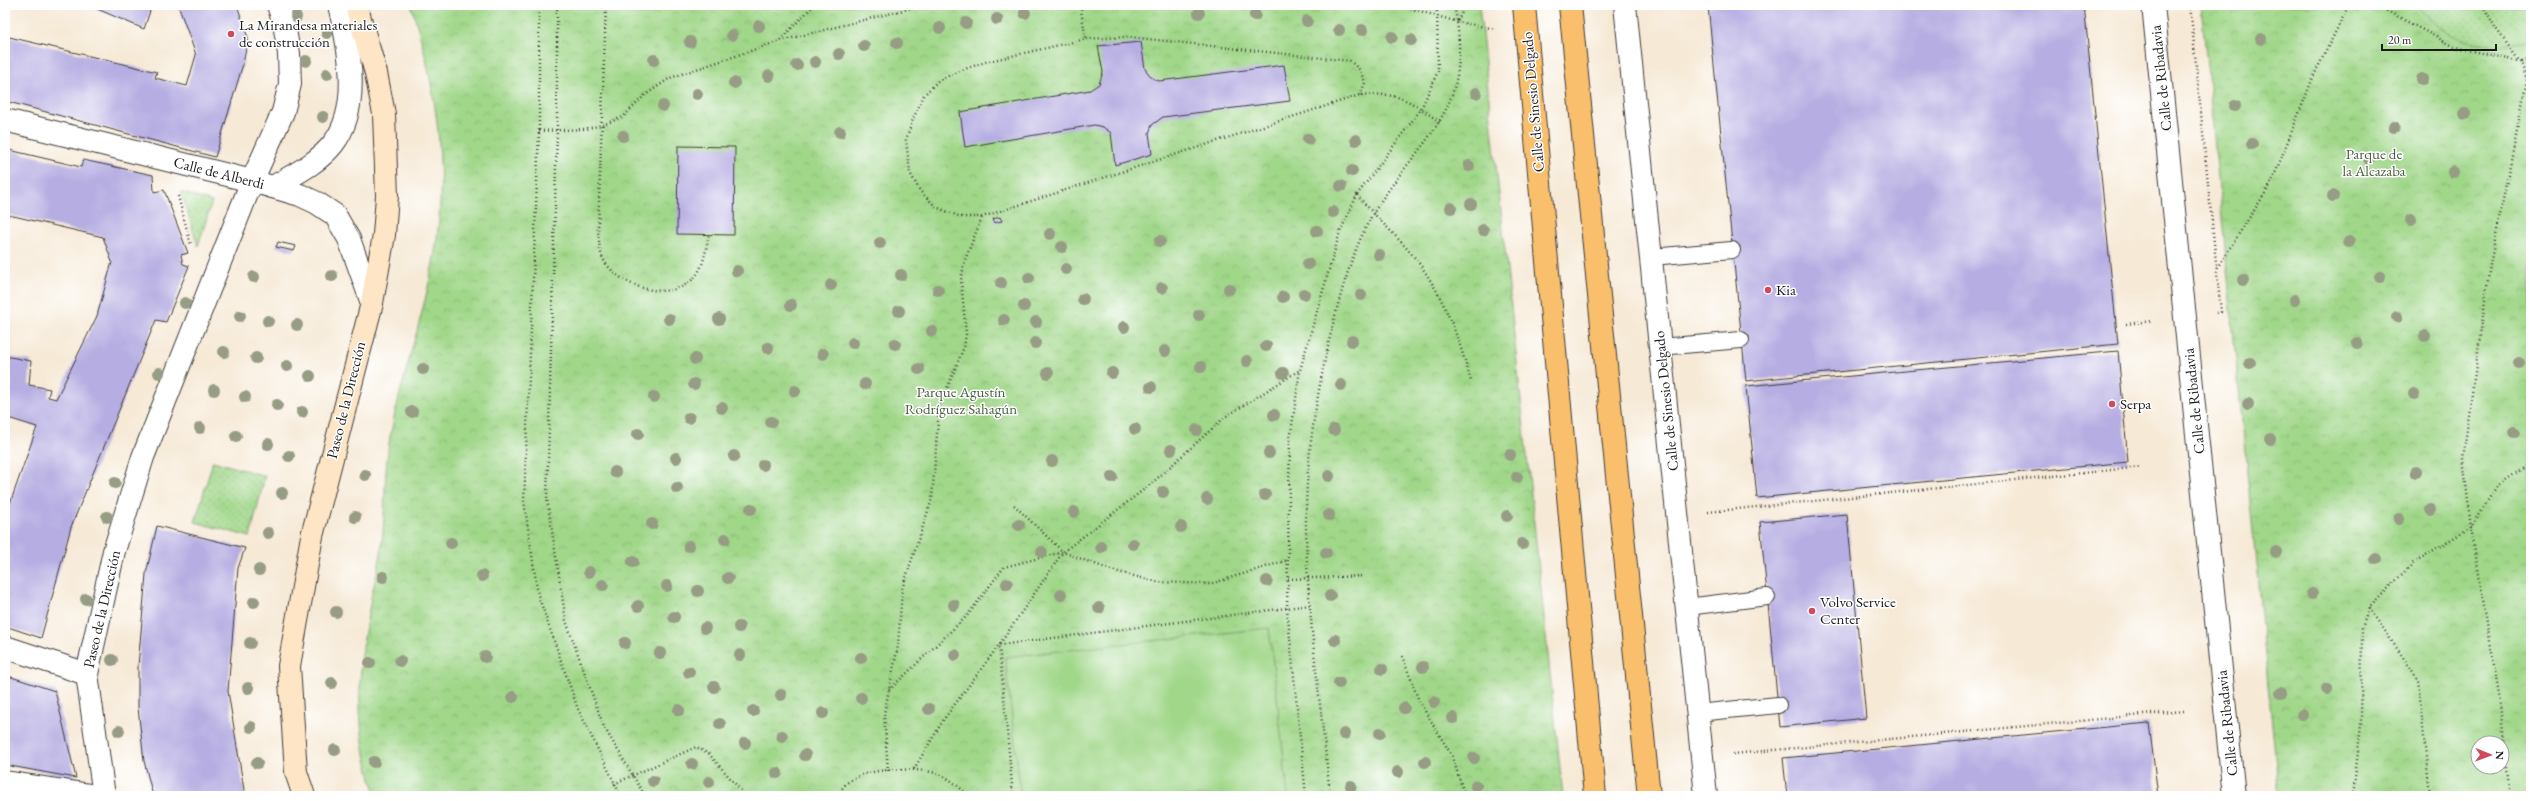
<svg xmlns="http://www.w3.org/2000/svg" width="2536" height="801" font-family="'EB Garamond',serif">
	<style>
		.park { fill: url(#park-crowns); stroke: #5e7a52; fill-rule: evenodd }
		.garden { fill: url(#garden-dots); stroke: #5e7a52 }
		.pitch { fill: #a0d789; stroke: #5e7a52 }
		.building { fill: #b6ade2 }
		.lines { fill: none; stroke-linecap: round; stroke-linejoin: round }
		.lane-casing { stroke: #3d3b38; stroke-width: 18 }
		.street-casing { stroke: #3d3b38; stroke-width: 24 }
		.secondary-casing { stroke: #3d3b38; stroke-width: 24 }
		.primary-casing { stroke: #3d3b38; stroke-width: 24 }
		.path { stroke: #3d3b38; stroke-width: 2.5; stroke-dasharray: 1 3; stroke-linecap: butt }
		.lane { stroke: #fff; stroke-width: 16 }
		.street { stroke: #fff; stroke-width: 22 }
		.secondary { stroke: #fde5c5; stroke-width: 22 }
		.primary { stroke: #f9bf6d; stroke-width: 22 }
		.tree { fill: #979c84 }
		.poi-dot { fill: #d1495b; stroke: #fff; stroke-width: 1.5 }
		.labels { text-anchor: middle; stroke-width: 3; stroke-linejoin: round; paint-order: stroke }
		.poi-label { font-size: 15px; fill: #1c1c1c; stroke: #fff; text-anchor: start }
		.street-label { font-size: 15px; fill: #1c1c1c; stroke: #fff }
		.park-label { font-size: 15px; fill: #4a5d42; stroke: #fff }
	</style>
	<defs>
		<pattern id="park-crowns" width="20" height="18" patternUnits="userSpaceOnUse"><rect width="20" height="18" fill="#a0d789"/><path d="M2 6a3 3 0 1 1 6 0M12 15a3 3 0 1 1 6 0" fill="none" stroke="#89b876"/></pattern>
		<pattern id="garden-dots" width="8" height="8" patternUnits="userSpaceOnUse"><rect width="8" height="8" fill="#a0d789"/><path d="M2 2h.1M6 6h.1" fill="none" stroke="#89b876" stroke-width="1.8" stroke-linecap="round"/></pattern>
	</defs>
	<rect width="100%" height="100%" fill="#fff"/>
	<filter id="ink" filterUnits="userSpaceOnUse"><feTurbulence type="fractalNoise" baseFrequency=".025" numOctaves="2"/><feDisplacementMap in="SourceGraphic" scale="8" xChannelSelector="R" yChannelSelector="G"/><feConvolveMatrix kernelMatrix="1 2 1 2 8 2 1 2 1" color-interpolation-filters="sRGB"/></filter>
	<filter id="wash" filterUnits="userSpaceOnUse"><feTurbulence type="fractalNoise" baseFrequency=".012" numOctaves="4" result="noise"/><feDisplacementMap in="SourceGraphic" scale="16" xChannelSelector="R" yChannelSelector="G"/><feGaussianBlur stdDeviation="0.9" result="paint"/><feColorMatrix in="noise" values="0 0 0 0 0 0 0 0 0 0 0 0 0 0 0 0 0 1.4 0 .05"/><feComposite in="paint" operator="in"/></filter>
	<g filter="url(#wash)">
		<rect width="100%" height="100%" fill="#f6e9d5"/>
		<g class="park">
			<path d="M 411,5 L 1479,5 L 1563,796 L 377,796 C 354,737 357,670 369,609 C 372,590 378,572 381,553 C 386,515 383,475 390,437 C 401,380 421,325 432,268 C 450,180 438,90 411,5 Z"/>
			<path d="M 2201,5 L 2531,5 L 2531,796 L 2279,796 ZM 2478,743 L 2502,743 L 2502,767 L 2478,767 Z"/>
		</g>
		<g class="garden">
			<path d="M 2420,5 L 2531,5 L 2531,40 C 2498,48 2456,46 2431,20 C 2427,15 2421,11 2420,5 Z"/>
			<polygon points="181,192 212,202 198,246"/>
			<polygon points="213,461 265,476 250,537 195,522"/>
		</g>
		<polygon class="pitch" points="1269,628 1288,796 1021,796 1005,657"/>
		<g id="blocks">
			<g class="building">
				<polygon points="88,5 152,5 144,29"/>
				<polygon points="178,5 237,5 248,38 243,64 215,157 5,101 5,36 157,72 155,78 187,86 196,55"/>
				<polygon points="1722,5 2084,5 2118,344 1746,381 1708,6"/>
				<polygon points="1141,42 1145,69 1152,78 1159,81 1284,65 1290,101 1163,117 1152,125 1149,133 1152,154 1115,165 1111,133 1103,127 1094,125 965,147 960,112 1090,90 1099,84 1103,72 1098,46"/>
				<polygon points="678,146 735,147 734,235 677,234"/>
				<polygon points="5,149 81,167 83,160 153,175 154,192 164,190 188,253 181,255 183,264 189,266 166,322 156,320 71,527 41,638 5,626 5,508 8,509 37,427 5,417 5,356 31,361 29,385 50,389 48,397 56,399 97,316 112,262 103,237 5,214"/>
				<polygon points="1000,217 1002,221 994,223 993,219"/>
				<polygon points="278,242 296,246 294,251 276,247"/>
				<polygon points="2118,351 2128,462 1757,498 1746,386"/>
				<polygon points="1847,514 1866,718 1780,727 1760,522"/>
				<polygon points="157,526 245,548 238,568 228,691 245,796 153,796 144,761 138,708 138,666 146,574"/>
				<polygon points="5,675 55,691 76,778 5,765"/>
				<polygon points="2149,723 2158,796 1787,796 1783,758"/>
			</g>
		</g>
	</g>
	<g filter="url(#ink)">
		<use href="#blocks" fill-opacity="0" stroke="#3d3b38" stroke-width="1"/>
		<g class="lines">
			<defs>
				<g id="lane">
					<polyline points="1651,257 1732,250"/>
					<polyline points="1660,347 1741,340"/>
					<polyline points="1687,607 1767,597"/>
					<polyline points="1697,713 1778,705"/>
				</g>
				<g id="street">
					<polyline points="1625,5 1706,796"/>
					<polyline points="2153,5 2234,796"/>
					<polyline points="5,120 252,181 300,195 317,203 335,215 349,239 372,303"/>
					<path d="M 273,187 C 293,175 318,163 333,144 C 362,107 349,47 339,5"/>
					<polyline points="5,647 87,674"/>
					<polyline points="5,782 97,796"/>
					<polyline points="104,796 87,674 114,551 143,457 252,181 283,112 290,84 289,54 284,23 278,5"/>
				</g>
				<polyline id="secondary" points="304,796 296,772 289,666 312,536 372,303 384,235 387,196 384,114 376,73 356,5"/>
				<g id="primary">
					<polyline points="1524,5 1595,796"/>
					<polyline points="1570,5 1649,796"/>
				</g>
			</defs>
			<use href="#lane" class="lane-casing"/>
			<use href="#street" class="street-casing"/>
			<use href="#secondary" class="secondary-casing"/>
			<use href="#primary" class="primary-casing"/>
			<g class="path">
				<polyline points="539,5 539,131 524,501 538,595 578,709 621,796"/>
				<polyline points="557,5 557,130 547,499 566,621 604,727 645,796"/>
				<path d="M 606,5 L 598,229 C 599,240 599,253 605,262 C 621,287 668,302 692,280 C 704,269 706,249 709,234"/>
				<polyline points="1080,5 1086,39"/>
				<polyline points="1399,5 1458,22 1496,29"/>
				<polyline points="2190,5 2221,312 2216,313"/>
				<polyline points="2376,5 2455,47 2521,62"/>
				<polyline points="2483,5 2495,27 2520,62"/>
				<polyline points="1458,21 1465,5"/>
				<polyline points="780,40 814,5"/>
				<polyline points="2527,80 2531,91"/>
				<path d="M 1360,95 L 1365,83 L 1360,70 L 1350,61 L 1129,37 L 1086,39 L 985,62 L 962,70 L 939,80 L 924,95 L 913,119 L 906,140 L 910,173 L 920,191 L 936,207 L 961,217 L 982,217 L 1360,95 C 1400,92 1408,100 1440,122"/>
				<polyline points="539,131 585,129 602,125 623,117 645,95 670,78 780,41 924,5"/>
				<path d="M 1357,195 C 1377,219 1403,241 1421,266 C 1446,302 1459,339 1471,381"/>
				<polyline points="178,196 191,245"/>
				<polyline points="2217,268 2271,184 2314,75 2349,5"/>
				<polyline points="2126,324 2153,321"/>
				<polyline points="1014,505 1062,551"/>
				<polyline points="1708,512 2140,467"/>
				<polyline points="1288,579 1364,576"/>
				<polyline points="2369,608 2418,679 2430,796"/>
				<polyline points="1402,656 1419,701 1452,756 1465,796"/>
				<polyline points="889,690 967,616 1004,567 1063,552 1111,570 1157,582 1210,584 1288,560"/>
				<polyline points="1733,754 2184,711"/>
				<polyline points="914,769 944,719 999,645 1063,552 1151,484 1225,417 1300,370"/>
				<polyline points="888,771 884,714 898,646 902,589 932,499 939,408 964,347 966,334 961,280 965,260 982,217"/>
				<polyline points="614,784 696,747 709,754 746,796"/>
				<path d="M 839,796 C 846,765 912,767 936,773 C 949,777 959,787 969,796"/>
				<polyline points="1013,796 999,645 1310,605"/>
				<polyline points="1306,796 1287,608 1290,440 1300,370 1340,232 1357,195 1421,109 1438,71 1437,5"/>
				<path d="M 1330,796 C 1321,701 1305,606 1306,510 C 1307,455 1316,400 1328,346 C 1337,304 1352,249 1374,212 C 1423,133 1476,112 1454,5"/>
				<polyline points="2353,796 2361,725 2362,628 2369,608 2413,563 2471,527 2497,486 2531,463"/>
				<polyline points="2510,796 2499,695 2471,527 2463,458 2490,265 2527,80 2521,62 2531,59"/>
			</g>
			<use href="#lane" class="lane"/>
			<use href="#street" class="street"/>
			<use href="#secondary" class="secondary"/>
			<use href="#primary" class="primary"/>
		</g>
		<g class="tree">
			<circle cx="1025" cy="13" r="6"/>
			<circle cx="1199" cy="13" r="6"/>
			<circle cx="1255" cy="15" r="6"/>
			<circle cx="296" cy="17" r="6"/>
			<circle cx="997" cy="19" r="6"/>
			<circle cx="1307" cy="21" r="6"/>
			<circle cx="966" cy="23" r="6"/>
			<circle cx="759" cy="26" r="6"/>
			<circle cx="940" cy="28" r="6"/>
			<circle cx="1339" cy="30" r="6"/>
			<circle cx="1362" cy="30" r="6"/>
			<circle cx="327" cy="33" r="6"/>
			<circle cx="732" cy="35" r="6"/>
			<circle cx="1392" cy="37" r="6"/>
			<circle cx="2261" cy="39" r="6"/>
			<circle cx="1411" cy="40" r="6"/>
			<circle cx="690" cy="42" r="6"/>
			<circle cx="897" cy="43" r="6"/>
			<circle cx="864" cy="46" r="6"/>
			<circle cx="839" cy="54" r="6"/>
			<circle cx="654" cy="60" r="6"/>
			<circle cx="306" cy="61" r="6"/>
			<circle cx="815" cy="62" r="6"/>
			<circle cx="797" cy="65" r="6"/>
			<circle cx="327" cy="74" r="6"/>
			<circle cx="769" cy="76" r="6"/>
			<circle cx="2422" cy="79" r="6"/>
			<circle cx="734" cy="83" r="6"/>
			<circle cx="1476" cy="93" r="6"/>
			<circle cx="697" cy="94" r="6"/>
			<circle cx="663" cy="106" r="6"/>
			<circle cx="2235" cy="106" r="6"/>
			<circle cx="2465" cy="114" r="6"/>
			<circle cx="323" cy="117" r="6"/>
			<circle cx="2394" cy="127" r="6"/>
			<circle cx="840" cy="132" r="6"/>
			<circle cx="623" cy="136" r="6"/>
			<circle cx="1308" cy="139" r="6"/>
			<circle cx="1356" cy="140" r="6"/>
			<circle cx="2252" cy="144" r="6"/>
			<circle cx="2369" cy="159" r="6"/>
			<circle cx="1469" cy="166" r="6"/>
			<circle cx="1352" cy="171" r="6"/>
			<circle cx="2453" cy="172" r="6"/>
			<circle cx="1341" cy="186" r="6"/>
			<circle cx="2333" cy="196" r="6"/>
			<circle cx="1471" cy="204" r="6"/>
			<circle cx="1451" cy="208" r="6"/>
			<circle cx="1333" cy="212" r="6"/>
			<circle cx="2411" cy="220" r="6"/>
			<circle cx="1483" cy="230" r="6"/>
			<circle cx="1317" cy="231" r="6"/>
			<circle cx="1050" cy="234" r="6"/>
			<circle cx="1160" cy="241" r="6"/>
			<circle cx="2349" cy="242" r="6"/>
			<circle cx="880" cy="243" r="6"/>
			<circle cx="1062" cy="247" r="6"/>
			<circle cx="1379" cy="255" r="6"/>
			<circle cx="1308" cy="264" r="6"/>
			<circle cx="1066" cy="269" r="6"/>
			<circle cx="737" cy="271" r="6"/>
			<circle cx="901" cy="275" r="6"/>
			<circle cx="332" cy="276" r="6"/>
			<circle cx="254" cy="277" r="6"/>
			<circle cx="2380" cy="277" r="6"/>
			<circle cx="1029" cy="278" r="6"/>
			<circle cx="2243" cy="280" r="6"/>
			<circle cx="1001" cy="283" r="6"/>
			<circle cx="831" cy="285" r="6"/>
			<circle cx="1162" cy="288" r="6"/>
			<circle cx="1229" cy="289" r="6"/>
			<circle cx="938" cy="290" r="6"/>
			<circle cx="1304" cy="294" r="6"/>
			<circle cx="1361" cy="295" r="6"/>
			<circle cx="1283" cy="297" r="6"/>
			<circle cx="1083" cy="299" r="6"/>
			<circle cx="2295" cy="300" r="6"/>
			<circle cx="185" cy="303" r="6"/>
			<circle cx="791" cy="305" r="6"/>
			<circle cx="1024" cy="306" r="6"/>
			<circle cx="899" cy="311" r="6"/>
			<circle cx="1199" cy="315" r="6"/>
			<circle cx="240" cy="316" r="6"/>
			<circle cx="2397" cy="317" r="6"/>
			<circle cx="669" cy="319" r="6"/>
			<circle cx="719" cy="319" r="6"/>
			<circle cx="1004" cy="320" r="6"/>
			<circle cx="268" cy="321" r="6"/>
			<circle cx="1036" cy="322" r="6"/>
			<circle cx="297" cy="325" r="6"/>
			<circle cx="1124" cy="327" r="6"/>
			<circle cx="932" cy="331" r="6"/>
			<circle cx="2425" cy="336" r="6"/>
			<circle cx="1352" cy="341" r="6"/>
			<circle cx="853" cy="343" r="6"/>
			<circle cx="1035" cy="343" r="6"/>
			<circle cx="2357" cy="343" r="6"/>
			<circle cx="895" cy="344" r="6"/>
			<circle cx="1266" cy="346" r="6"/>
			<circle cx="768" cy="348" r="6"/>
			<circle cx="1165" cy="351" r="6"/>
			<circle cx="224" cy="352" r="6"/>
			<circle cx="823" cy="354" r="6"/>
			<circle cx="256" cy="358" r="6"/>
			<circle cx="695" cy="359" r="6"/>
			<circle cx="1247" cy="361" r="6"/>
			<circle cx="2250" cy="363" r="6"/>
			<circle cx="2519" cy="363" r="6"/>
			<circle cx="287" cy="366" r="6"/>
			<circle cx="1201" cy="367" r="6"/>
			<circle cx="423" cy="369" r="6"/>
			<circle cx="919" cy="369" r="6"/>
			<circle cx="159" cy="373" r="6"/>
			<circle cx="1048" cy="373" r="6"/>
			<circle cx="1112" cy="373" r="6"/>
			<circle cx="1283" cy="373" r="6"/>
			<circle cx="310" cy="376" r="6"/>
			<circle cx="694" cy="384" r="6"/>
			<circle cx="865" cy="384" r="6"/>
			<circle cx="1341" cy="385" r="6"/>
			<circle cx="1151" cy="387" r="6"/>
			<circle cx="214" cy="390" r="6"/>
			<circle cx="795" cy="391" r="6"/>
			<circle cx="2414" cy="394" r="6"/>
			<circle cx="245" cy="397" r="6"/>
			<circle cx="654" cy="397" r="6"/>
			<circle cx="2248" cy="404" r="6"/>
			<circle cx="277" cy="405" r="6"/>
			<circle cx="722" cy="408" r="6"/>
			<circle cx="302" cy="412" r="6"/>
			<circle cx="412" cy="412" r="6"/>
			<circle cx="1274" cy="415" r="6"/>
			<circle cx="689" cy="418" r="6"/>
			<circle cx="771" cy="422" r="6"/>
			<circle cx="200" cy="428" r="6"/>
			<circle cx="1135" cy="429" r="6"/>
			<circle cx="1197" cy="430" r="6"/>
			<circle cx="1334" cy="430" r="6"/>
			<circle cx="2514" cy="432" r="6"/>
			<circle cx="638" cy="434" r="6"/>
			<circle cx="236" cy="436" r="6"/>
			<circle cx="2270" cy="439" r="6"/>
			<circle cx="268" cy="444" r="6"/>
			<circle cx="1171" cy="450" r="6"/>
			<circle cx="1269" cy="453" r="6"/>
			<circle cx="1510" cy="455" r="6"/>
			<circle cx="289" cy="456" r="6"/>
			<circle cx="734" cy="456" r="6"/>
			<circle cx="676" cy="458" r="6"/>
			<circle cx="1052" cy="461" r="6"/>
			<circle cx="763" cy="465" r="6"/>
			<circle cx="615" cy="472" r="6"/>
			<circle cx="2416" cy="472" r="6"/>
			<circle cx="365" cy="475" r="6"/>
			<circle cx="1329" cy="476" r="6"/>
			<circle cx="1112" cy="477" r="6"/>
			<circle cx="1517" cy="477" r="6"/>
			<circle cx="115" cy="483" r="6"/>
			<circle cx="677" cy="488" r="6"/>
			<circle cx="1163" cy="492" r="6"/>
			<circle cx="282" cy="493" r="6"/>
			<circle cx="1265" cy="495" r="6"/>
			<circle cx="1207" cy="499" r="6"/>
			<circle cx="751" cy="509" r="6"/>
			<circle cx="2430" cy="510" r="6"/>
			<circle cx="1074" cy="512" r="6"/>
			<circle cx="1329" cy="515" r="6"/>
			<circle cx="1507" cy="516" r="6"/>
			<circle cx="107" cy="517" r="6"/>
			<circle cx="355" cy="517" r="6"/>
			<circle cx="2399" cy="519" r="6"/>
			<circle cx="652" cy="524" r="6"/>
			<circle cx="1019" cy="525" r="6"/>
			<circle cx="1181" cy="527" r="6"/>
			<circle cx="268" cy="533" r="6"/>
			<circle cx="725" cy="539" r="6"/>
			<circle cx="451" cy="543" r="6"/>
			<circle cx="1133" cy="544" r="6"/>
			<circle cx="1522" cy="544" r="6"/>
			<circle cx="689" cy="546" r="6"/>
			<circle cx="1101" cy="547" r="6"/>
			<circle cx="1042" cy="552" r="6"/>
			<circle cx="2276" cy="552" r="6"/>
			<circle cx="1326" cy="553" r="6"/>
			<circle cx="2376" cy="559" r="6"/>
			<circle cx="633" cy="562" r="6"/>
			<circle cx="259" cy="570" r="6"/>
			<circle cx="589" cy="572" r="6"/>
			<circle cx="482" cy="576" r="6"/>
			<circle cx="383" cy="577" r="6"/>
			<circle cx="728" cy="578" r="6"/>
			<circle cx="1267" cy="581" r="6"/>
			<circle cx="1007" cy="584" r="6"/>
			<circle cx="603" cy="585" r="6"/>
			<circle cx="667" cy="586" r="6"/>
			<circle cx="698" cy="591" r="6"/>
			<circle cx="2312" cy="594" r="6"/>
			<circle cx="1061" cy="595" r="6"/>
			<circle cx="1330" cy="596" r="6"/>
			<circle cx="86" cy="599" r="6"/>
			<circle cx="254" cy="602" r="6"/>
			<circle cx="954" cy="605" r="6"/>
			<circle cx="638" cy="606" r="6"/>
			<circle cx="1099" cy="608" r="6"/>
			<circle cx="336" cy="612" r="6"/>
			<circle cx="674" cy="617" r="6"/>
			<circle cx="739" cy="627" r="6"/>
			<circle cx="705" cy="628" r="6"/>
			<circle cx="1335" cy="640" r="6"/>
			<circle cx="250" cy="643" r="6"/>
			<circle cx="625" cy="643" r="6"/>
			<circle cx="660" cy="653" r="6"/>
			<circle cx="740" cy="655" r="6"/>
			<circle cx="955" cy="655" r="6"/>
			<circle cx="485" cy="657" r="6"/>
			<circle cx="861" cy="658" r="6"/>
			<circle cx="112" cy="660" r="6"/>
			<circle cx="400" cy="661" r="6"/>
			<circle cx="370" cy="663" r="6"/>
			<circle cx="1423" cy="667" r="6"/>
			<circle cx="1382" cy="669" r="6"/>
			<circle cx="689" cy="672" r="6"/>
			<circle cx="332" cy="683" r="6"/>
			<circle cx="1339" cy="683" r="6"/>
			<circle cx="714" cy="687" r="6"/>
			<circle cx="248" cy="688" r="6"/>
			<circle cx="2327" cy="689" r="6"/>
			<circle cx="2281" cy="693" r="6"/>
			<circle cx="781" cy="695" r="6"/>
			<circle cx="513" cy="697" r="6"/>
			<circle cx="861" cy="698" r="6"/>
			<circle cx="1434" cy="702" r="6"/>
			<circle cx="1404" cy="708" r="6"/>
			<circle cx="929" cy="709" r="6"/>
			<circle cx="679" cy="710" r="6"/>
			<circle cx="753" cy="711" r="6"/>
			<circle cx="823" cy="713" r="6"/>
			<circle cx="2302" cy="715" r="6"/>
			<circle cx="1453" cy="718" r="6"/>
			<circle cx="720" cy="724" r="6"/>
			<circle cx="251" cy="727" r="6"/>
			<circle cx="119" cy="731" r="6"/>
			<circle cx="1380" cy="733" r="6"/>
			<circle cx="1344" cy="734" r="6"/>
			<circle cx="782" cy="736" r="6"/>
			<circle cx="745" cy="743" r="6"/>
			<circle cx="335" cy="750" r="6"/>
			<circle cx="805" cy="755" r="6"/>
			<circle cx="1474" cy="758" r="6"/>
			<circle cx="374" cy="762" r="6"/>
			<circle cx="1425" cy="762" r="6"/>
			<circle cx="257" cy="763" r="6"/>
			<circle cx="692" cy="764" r="6"/>
			<circle cx="1398" cy="772" r="6"/>
			<circle cx="777" cy="773" r="6"/>
			<circle cx="653" cy="781" r="6"/>
			<circle cx="709" cy="782" r="6"/>
			<circle cx="1351" cy="786" r="6"/>
			<circle cx="1476" cy="786" r="6"/>
		</g>
	</g>
	<g class="poi-dot">
		<circle cx="231" cy="34" r="4"/>
		<circle cx="1768" cy="290" r="4"/>
		<circle cx="2112" cy="404" r="4"/>
		<circle cx="1812" cy="611" r="4"/>
	</g>
	<g class="labels">
		<g class="poi-label">
			<text x="239" y="30">La Mirandesa materiales<tspan x="239" dy="17">de construcción</tspan></text>
			<text x="1776" y="295">Kia</text>
			<text x="2120" y="409">Serpa</text>
			<text x="1820" y="607">Volvo Service<tspan x="1820" dy="17">Center</tspan></text>
		</g>
		<g class="street-label">
			<text transform="translate(2161 78) rotate(-96)" y="5">Calle de Ribadavia</text>
			<text transform="translate(1533 102) rotate(-95)" y="5">Calle de Sinesio Delgado</text>
			<text transform="translate(219 173) rotate(14)" y="5">Calle de Alberdi</text>
			<text transform="translate(346 400) rotate(-76)" y="5">Paseo de la Dirección</text>
			<text transform="translate(1666 401) rotate(-96)" y="5">Calle de Sinesio Delgado</text>
			<text transform="translate(2194 401) rotate(-96)" y="5">Calle de Ribadavia</text>
			<text transform="translate(102 609) rotate(-77)" y="5">Paseo de la Dirección</text>
			<text transform="translate(2227 723) rotate(-96)" y="5">Calle de Ribadavia</text>
		</g>
		<g class="park-label">
			<text x="2374" y="159">Parque de<tspan x="2374" dy="17">la Alcazaba</tspan></text>
			<text x="961" y="397">Parque Agustín<tspan x="961" dy="17">Rodríguez Sahagún</tspan></text>
		</g>
	</g>
	<rect width="2536" height="801" fill="none" stroke="#fff" stroke-width="20"/>
	<g transform="translate(2490 755) rotate(91)"><circle r="19" fill="#ffffff" stroke="#a4a4a4"/>
	<path d="M0-3L7 15L0 10L-7 15Z" fill="#d1495b"/>
	<text y="-6" font-size="11" font-weight="bold" text-anchor="middle" fill="#1c1c1c">N</text>
	</g>
	<path d="M2382 44v6h114v-6" fill="none" stroke="#1c1c1c" stroke-width="2"/>
	<text x="2388" y="44" font-size="12" fill="#1c1c1c" stroke="#ffffff" stroke-width="3" paint-order="stroke">20 m</text>
</svg>
